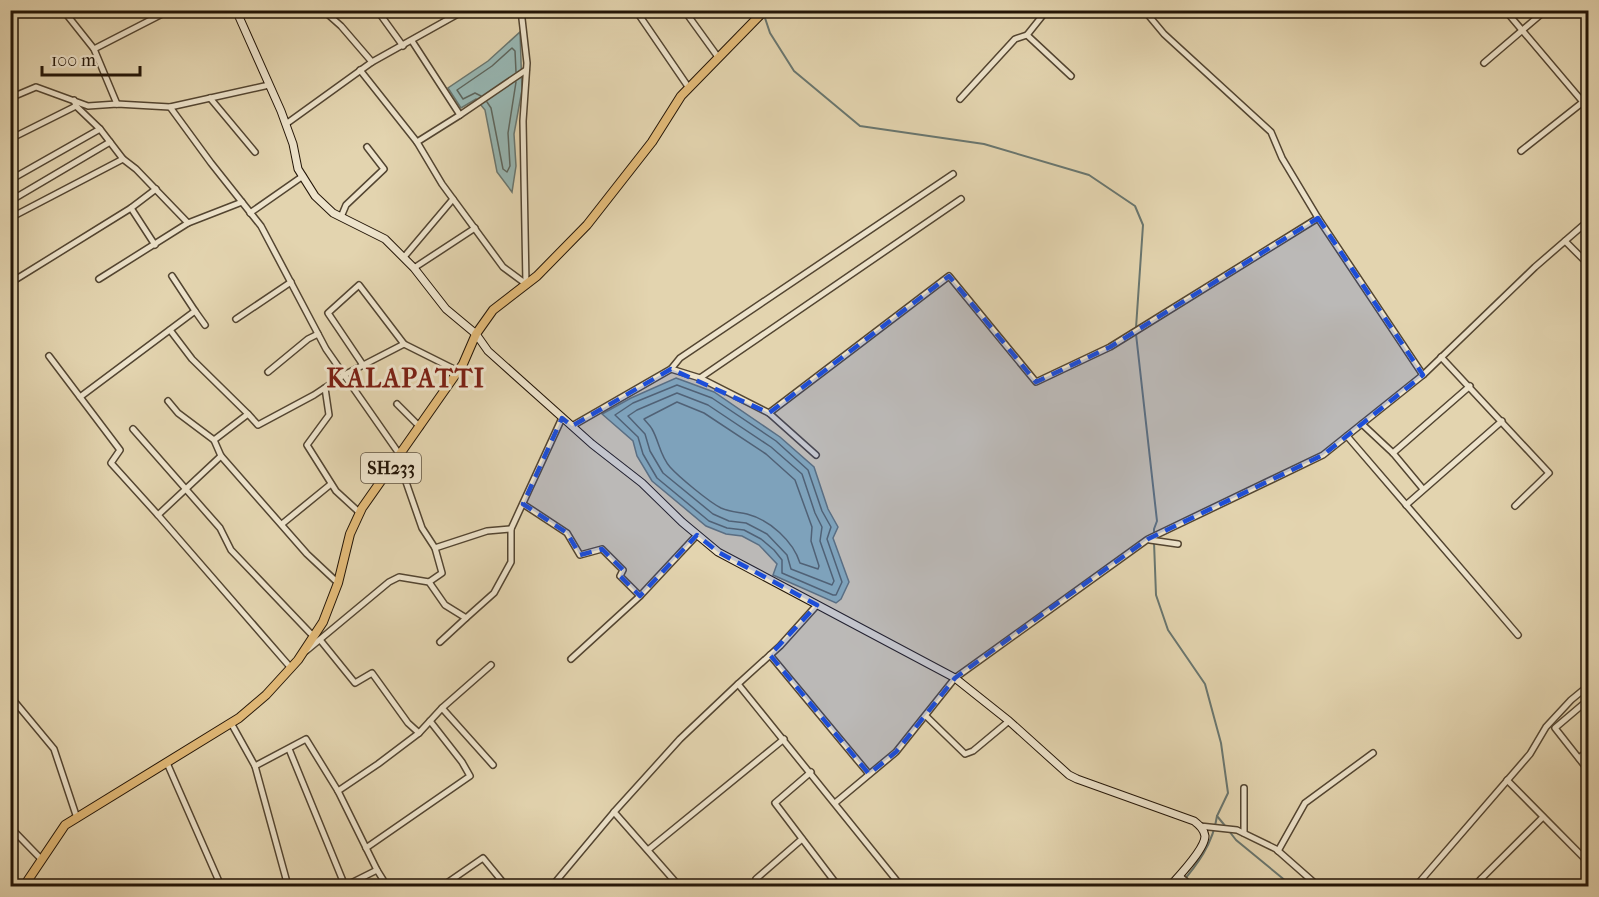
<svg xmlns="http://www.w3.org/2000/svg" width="1599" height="897" font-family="'IM FELL French Canon',serif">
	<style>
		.water { fill: #97b7b4; stroke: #69766f; stroke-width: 1.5 }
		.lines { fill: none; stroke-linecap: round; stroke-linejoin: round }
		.shore { stroke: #5d665e; stroke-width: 1.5 }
		.stream { stroke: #69766f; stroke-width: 2 }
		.street-casing { stroke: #534531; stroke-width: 8 }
		.secondary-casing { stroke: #231507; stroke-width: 9 }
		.primary-casing { stroke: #231507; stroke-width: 10 }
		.street { stroke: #ede3cb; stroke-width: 5 }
		.secondary { stroke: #ede3cb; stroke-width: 7 }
		.primary { stroke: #e2ba78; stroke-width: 8 }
		.marked { fill: #1d4ed8; fill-opacity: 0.2; stroke: #1d4ed8; stroke-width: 4.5; stroke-dasharray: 12 8; stroke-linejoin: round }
		.labels { text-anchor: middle; stroke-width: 6; stroke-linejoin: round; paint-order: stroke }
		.shield { fill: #ede3cb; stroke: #605342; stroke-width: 1.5 }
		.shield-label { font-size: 18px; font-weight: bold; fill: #231507 }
		.district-label { font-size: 26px; font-weight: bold; letter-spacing: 1.5px; fill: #7a1f14; stroke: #ede3cb }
	</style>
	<rect width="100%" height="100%" fill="#e3d4af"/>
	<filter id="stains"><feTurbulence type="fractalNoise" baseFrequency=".00333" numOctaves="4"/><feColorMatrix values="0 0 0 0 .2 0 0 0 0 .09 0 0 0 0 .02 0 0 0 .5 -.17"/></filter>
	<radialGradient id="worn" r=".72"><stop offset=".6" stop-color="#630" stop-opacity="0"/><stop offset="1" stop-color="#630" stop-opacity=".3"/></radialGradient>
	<g class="water">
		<polygon points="520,32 522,90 514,134 516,166 512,192 497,172 485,110 476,99 461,108 448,88 488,61"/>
		<polygon points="676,378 714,392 780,437 814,467 828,509 838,527 833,538 849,582 841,599 836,603 773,575 777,564 759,545 742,536 726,534 706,526 652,481 637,456 633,441 602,414 631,398"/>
	</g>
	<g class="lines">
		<g class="shore">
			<polyline points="481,96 475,93 463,99 457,90 492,66 512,48 515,51 516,72"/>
			<polyline points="487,102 491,108 503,169 507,172 510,166 508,133 516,82"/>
			<polygon points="677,385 712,398 776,441 808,470 822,511 831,527 827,539 842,582 836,595 833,595 782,573 782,560 774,550 761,539 744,530 727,528 709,521 657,478 643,454 638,437 615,415 633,403"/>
			<polygon points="677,393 708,405 771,447 802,474 815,513 822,527 820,541 834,581 832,585 791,569 787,555 767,534 746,523 729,521 713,514 663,473 650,451 645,434 628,416 637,410"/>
			<path d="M 677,402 L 704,413 L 766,454 L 795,480 L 812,527 L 811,541 L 819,566 L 818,569 L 800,563 C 793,541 770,520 747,514 C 738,512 730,512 721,508 C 709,502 679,477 670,467 C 660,456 659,441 652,429 C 650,425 646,422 644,419 Z"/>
		</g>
		<g class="stream">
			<polyline points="764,15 770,33 794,71 860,126 984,144 1089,175 1135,206 1143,225 1136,328"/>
			<polyline points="1136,334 1157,521 1154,529 1154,536"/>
			<polyline points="1154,542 1156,595 1168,630 1205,684 1221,743 1228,793 1217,816 1226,827"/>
			<polyline points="1229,831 1236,840 1292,886"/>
			<path d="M 1179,886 C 1197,865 1213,844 1217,816"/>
		</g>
		<defs>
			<g id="street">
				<polyline points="63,10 94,49 117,104"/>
				<polyline points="323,10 341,26 372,62"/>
				<polyline points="377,10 403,46"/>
				<polyline points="521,10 527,63 523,121 526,284"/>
				<polyline points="638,10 637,12 689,88"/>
				<polyline points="684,10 718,57"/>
				<polyline points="1144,10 1164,34 1271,132 1282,158 1318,218 1423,375"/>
				<polyline points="1505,10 1588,108"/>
				<polyline points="1027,35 1071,76"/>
				<polyline points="412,41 460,115"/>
				<polyline points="94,49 170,10"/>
				<polyline points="1484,63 1546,10"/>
				<polyline points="360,70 417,142 442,184 503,267 526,284"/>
				<polyline points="269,85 170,107 211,163 261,226 326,349 400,455"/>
				<polyline points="10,98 36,87 88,106 117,104 170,107"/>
				<polyline points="210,98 255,152"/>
				<polyline points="960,99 1015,39 1027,35 1047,10"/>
				<polyline points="74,100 76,106 100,129 123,159"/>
				<polyline points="286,124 372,62 465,10"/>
				<polyline points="10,139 76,106"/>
				<polyline points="417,142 460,115 526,70"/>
				<polyline points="1521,151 1583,102"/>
				<polyline points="10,180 100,129"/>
				<polyline points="10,201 110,142"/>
				<polyline points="131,208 155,245"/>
				<polyline points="250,213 303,176"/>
				<polyline points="341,217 346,205 384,169 367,147"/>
				<polyline points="10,218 123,159 136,169 188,223 242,202"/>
				<polyline points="1565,241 1588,264"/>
				<polyline points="404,257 453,199"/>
				<polyline points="414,268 475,228"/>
				<polyline points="172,276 195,311"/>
				<polyline points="99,279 188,223"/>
				<polyline points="10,283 131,208 156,189"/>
				<polyline points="236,319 291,282"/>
				<polyline points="170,330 192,359 248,414"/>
				<polyline points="49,356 120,450 111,463 158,515"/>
				<polyline points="1441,357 1549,473 1515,506"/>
				<polyline points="363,365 328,313 359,285 404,344"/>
				<polyline points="671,369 700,378 769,413 816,455"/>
				<polyline points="268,372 308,339 318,334"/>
				<polyline points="700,378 961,199"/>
				<polyline points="325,388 329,415 307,445 336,491 360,513"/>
				<polyline points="80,397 195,311 205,325"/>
				<polyline points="168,401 178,413 214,440"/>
				<polyline points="397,404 420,427"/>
				<polyline points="769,413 949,276 1036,382 1110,347 1318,218"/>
				<polyline points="1362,424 1393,453 1423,489"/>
				<polyline points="572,426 671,369 680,358 953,174"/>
				<polyline points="133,429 220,528 231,550 313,636"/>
				<polyline points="1347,436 1518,635"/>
				<polyline points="1393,453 1470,386"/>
				<polyline points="221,456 307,554 338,583"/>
				<polyline points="398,459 422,528 435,548 442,573 429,582"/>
				<polyline points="523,504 567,533 580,555 602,549 623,570 620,576 640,596 697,535"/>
				<polyline points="1406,505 1502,421"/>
				<polyline points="282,524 331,484"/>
				<polyline points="1150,540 1178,544"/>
				<polyline points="435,548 487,531 511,529"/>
				<polyline points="817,605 780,646 738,684 901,886"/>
				<polyline points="321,641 355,683 372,673 408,723 419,733"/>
				<polyline points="440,642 466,618"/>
				<polyline points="306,651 389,582 399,577 429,582 445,605 466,618 494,593 511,562 511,529 562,418"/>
				<polyline points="770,655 869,774"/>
				<polyline points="571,659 640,596"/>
				<polyline points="291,668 158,515 221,456 214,440 248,414 258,425 314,395 344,375 404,344 458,371"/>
				<polyline points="10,696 54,749 77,818"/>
				<polyline points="1588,700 1555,728 1588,770"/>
				<polyline points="442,708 493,765"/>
				<polyline points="926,716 965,754 973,751 1009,721"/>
				<polyline points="231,723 255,766 306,739 338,791 377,870 387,886"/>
				<polyline points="289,749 345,886 377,870"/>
				<polyline points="1579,758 1588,751"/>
				<polyline points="167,763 221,886"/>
				<polyline points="255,766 288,886"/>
				<polyline points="811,772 775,803 838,886"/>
				<polyline points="1507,780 1588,862"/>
				<polyline points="338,791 378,764 419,733 442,708 491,665"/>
				<polyline points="835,803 896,752 955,678 1148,539 1323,455 1423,375 1535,267 1588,221"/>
				<polyline points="1200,826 1237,830 1276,849 1318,886"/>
				<polyline points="10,827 42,860"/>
				<polyline points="1244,833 1244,788"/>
				<polyline points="366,848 470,776 462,762 430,721"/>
				<polyline points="648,850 784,739"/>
				<polyline points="1278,851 1305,803 1373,753"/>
				<polyline points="1180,876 1191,886"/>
				<polyline points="1481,879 1488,886"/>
				<polyline points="444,885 483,858 506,886"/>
				<polyline points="552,886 614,812"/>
				<polyline points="679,886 614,812 680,739 738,684"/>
				<polyline points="762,886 756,879 802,839"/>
				<polyline points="1416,886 1530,754 1546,727 1571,700 1588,686"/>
				<polyline points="1474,886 1543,817"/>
			</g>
			<path id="secondary" d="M 236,10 L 281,111 L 293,144 L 298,169 L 315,196 L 333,213 L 385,239 L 414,268 L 446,309 L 476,334 L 488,351 L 592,444 L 642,483 L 682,522 L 718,552 L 955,678 L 1009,721 L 1069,775 L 1077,779 L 1194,821 C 1199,825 1204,829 1205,836 C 1205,849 1179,876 1170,886"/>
			<polyline id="primary" points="24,886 65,825 239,718 266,695 298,660 323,622 338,583 350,534 362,508 463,364 476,334 493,310 537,276 587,225 652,142 681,96 765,10"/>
		</defs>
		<use href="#street" class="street-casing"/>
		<use href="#secondary" class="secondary-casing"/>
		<use href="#primary" class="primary-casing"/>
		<use href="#street" class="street"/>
		<use href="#secondary" class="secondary"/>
		<use href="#primary" class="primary"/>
	</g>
	<path class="marked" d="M 1318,218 L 1423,375 L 1323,455 L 1148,539 L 1058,603 L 955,678 L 896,752 L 869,774 L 770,655 L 817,605 L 718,552 L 697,535 L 640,596 L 620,576 L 623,570 L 602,549 L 580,555 L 567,533 L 523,504 L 562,418 L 572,426 L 671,369 L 769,413 L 949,276 L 1036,382 L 1110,347 Z"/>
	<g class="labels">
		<rect class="shield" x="361" y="453" width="60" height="30" rx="4.5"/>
		<g class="shield-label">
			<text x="391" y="474">SH233</text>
		</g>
		<g class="district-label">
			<text x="406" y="387">KALAPATTI</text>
		</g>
	</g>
	<rect width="1599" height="897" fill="none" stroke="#e3d4af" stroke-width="36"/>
	<rect x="12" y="12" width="1575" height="873" fill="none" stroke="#231507" stroke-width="3"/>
	<rect x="18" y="18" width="1563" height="861" fill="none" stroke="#231507" stroke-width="1.5"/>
	<path d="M42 66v9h98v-9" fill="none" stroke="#231507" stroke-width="3"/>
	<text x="51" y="66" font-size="18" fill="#231507" stroke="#ede3cb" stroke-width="4.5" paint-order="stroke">100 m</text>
	<rect width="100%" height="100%" filter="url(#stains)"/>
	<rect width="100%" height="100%" fill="url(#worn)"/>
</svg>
